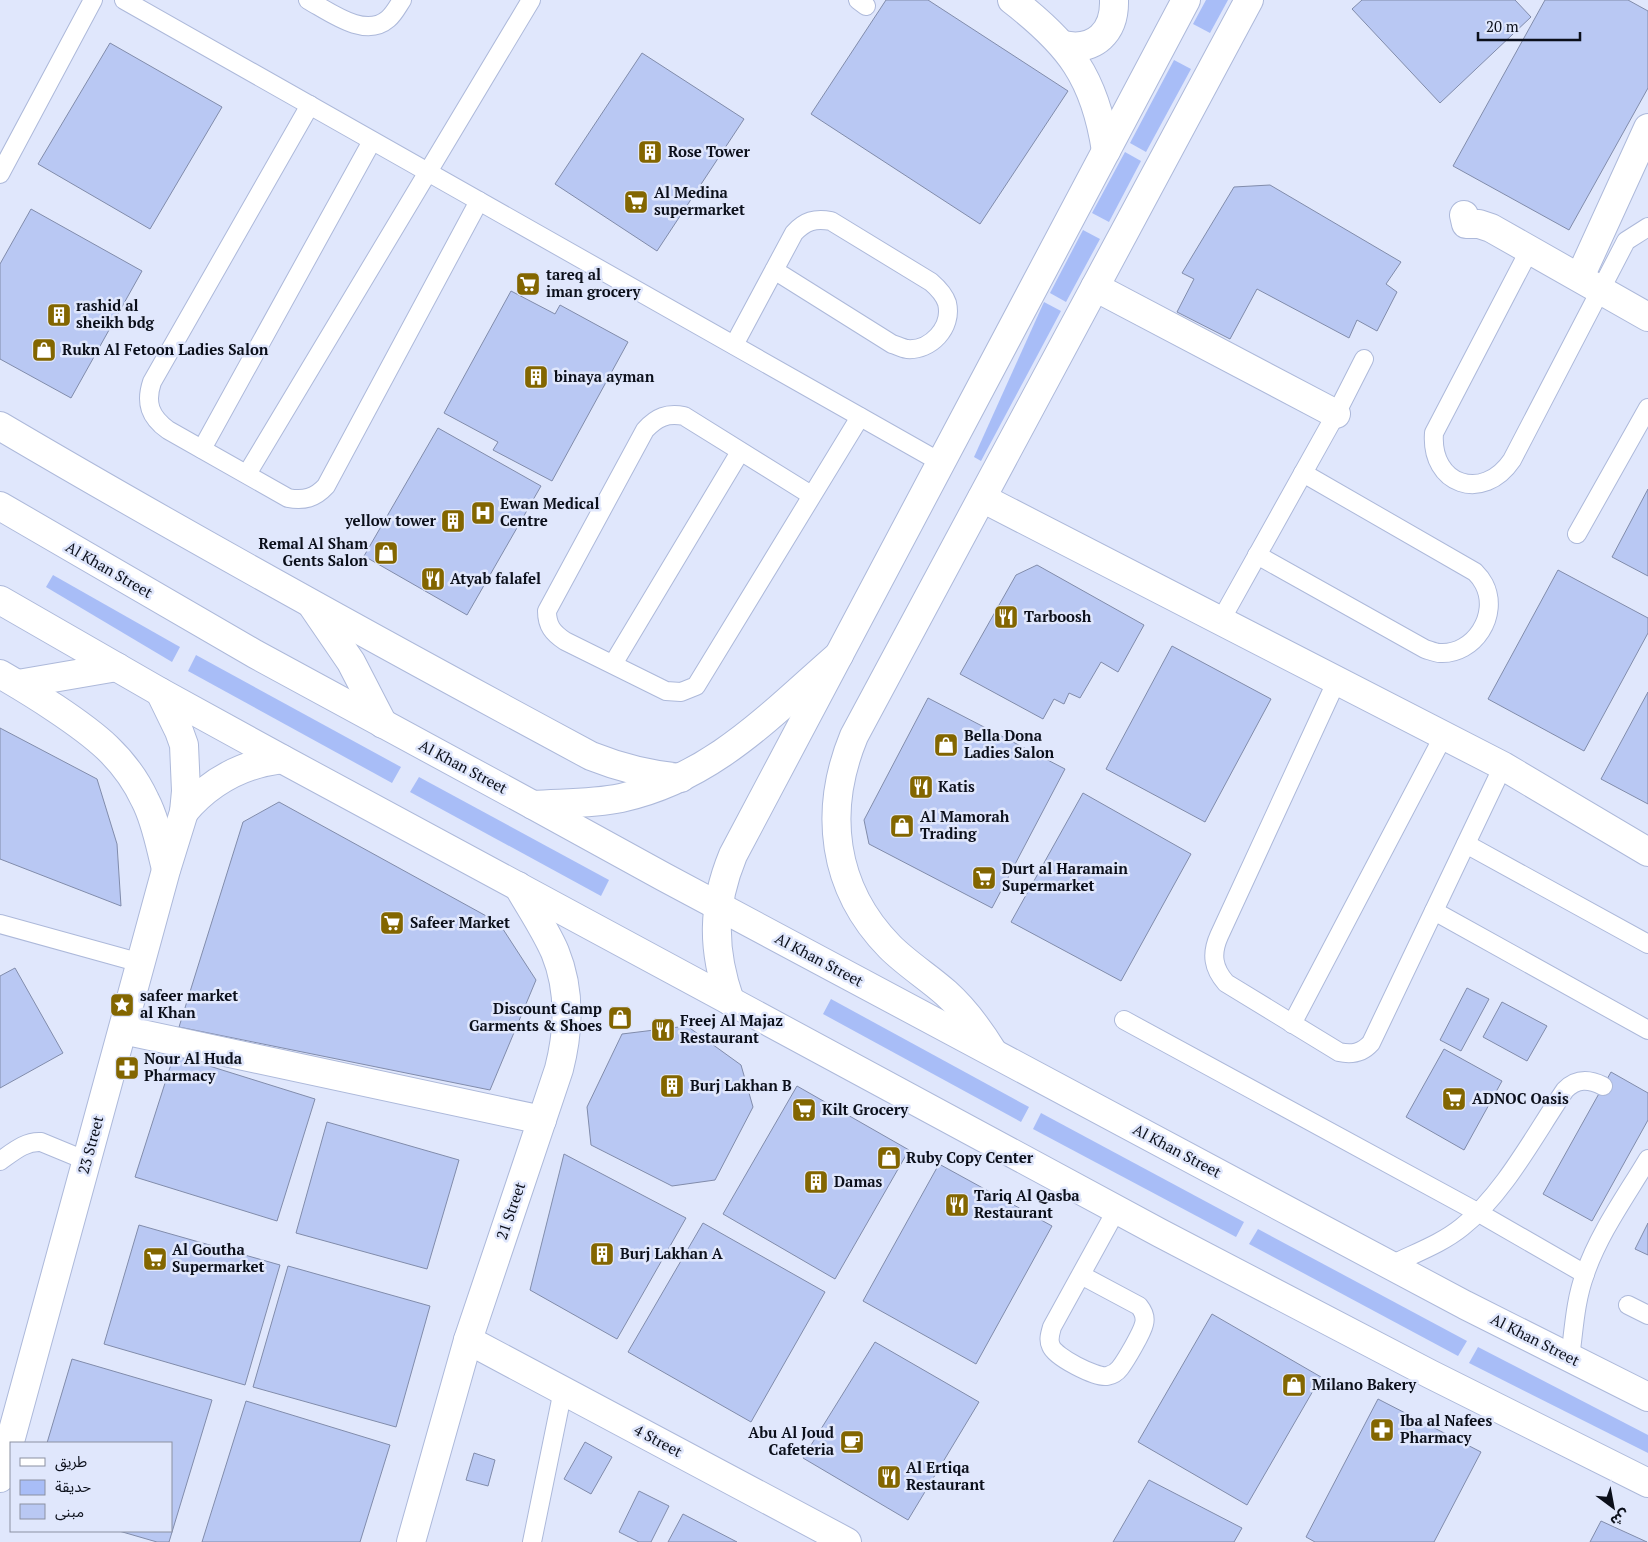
<svg xmlns="http://www.w3.org/2000/svg" width="1648" height="1542" font-family="'PT Serif','Noto Sans Arabic',serif">
	<style>
		.green { fill: #a8bdf7 }
		.building { fill: #b9c8f3; stroke: #818cab }
		.lines { fill: none; stroke-linecap: round; stroke-linejoin: round }
		.lane-casing { stroke: #adb9da; stroke-width: 20 }
		.street-casing { stroke: #adb9da; stroke-width: 30 }
		.secondary-casing { stroke: #adb9da; stroke-width: 30 }
		.primary-casing { stroke: #adb9da; stroke-width: 30 }
		.lane { stroke: #fff; stroke-width: 18 }
		.street { stroke: #fff; stroke-width: 28 }
		.secondary { stroke: #fff; stroke-width: 28 }
		.primary { stroke: #fff; stroke-width: 28 }
		.labels { text-anchor: middle; stroke-width: 5; stroke-linejoin: round; paint-order: stroke }
		.poi-label { font-size: 15px; font-weight: bold; fill: #0b0f1a; stroke: #e0e7fc; text-anchor: start }
		.street-label { font-size: 15px; fill: #0b0f1a; stroke: #e0e7fc }
	</style>
	<rect width="100%" height="100%" fill="#e0e7fc"/>
	<g class="green">
		<polygon points="1206,0 1228,0 1210,33 1193,24"/>
		<polygon points="1174,60 1191,69 1146,152 1130,143"/>
		<polygon points="1125,152 1141,161 1109,222 1092,213"/>
		<polygon points="1083,230 1100,239 1066,302 1050,293"/>
		<polygon points="1044,302 1061,311 981,461 974,457"/>
		<polygon points="53,575 180,647 172,662 46,587"/>
		<polygon points="196,655 401,767 392,783 188,671"/>
		<polygon points="419,777 609,880 601,896 410,792"/>
		<polygon points="831,999 1029,1107 1021,1122 823,1014"/>
		<polygon points="1041,1113 1244,1222 1236,1237 1033,1129"/>
		<polygon points="1258,1229 1467,1341 1458,1356 1249,1244"/>
		<polygon points="1478,1347 1648,1435 1648,1453 1469,1363"/>
	</g>
	<g class="building">
		<polygon points="886,0 928,0 1068,91 980,224 811,114"/>
		<polygon points="1362,0 1515,0 1531,17 1440,103 1352,9"/>
		<polygon points="1545,0 1628,0 1648,11 1648,88 1569,230 1453,166"/>
		<polygon points="110,43 222,107 150,229 38,164"/>
		<polygon points="642,53 744,119 657,251 555,184"/>
		<polygon points="1270,185 1401,262 1386,284 1397,292 1377,331 1357,320 1349,338 1257,289 1230,339 1177,312 1194,279 1182,273 1234,187"/>
		<polygon points="31,209 142,271 71,398 0,359 0,264"/>
		<polygon points="511,291 555,314 560,305 628,342 552,481 493,450 498,442 444,413"/>
		<polygon points="438,428 541,486 467,615 364,556"/>
		<polygon points="1648,489 1648,576 1612,557"/>
		<polygon points="1037,565 1144,625 1118,672 1101,662 1080,698 1069,693 1064,704 1054,699 1043,719 960,674 1016,575"/>
		<polygon points="1558,570 1648,618 1648,633 1584,751 1488,699"/>
		<polygon points="1172,646 1271,699 1205,822 1106,769"/>
		<polygon points="1648,692 1648,804 1601,779"/>
		<polygon points="928,698 1065,769 992,908 869,844 864,820"/>
		<polygon points="0,728 97,779 117,844 121,906 0,859"/>
		<polygon points="1083,793 1191,854 1121,981 1011,922"/>
		<polygon points="279,802 499,923 536,980 490,1090 179,1027 243,822"/>
		<polygon points="15,968 63,1053 0,1088 0,976"/>
		<polygon points="1467,988 1489,999 1461,1051 1440,1040"/>
		<polygon points="1502,1002 1547,1026 1527,1061 1483,1037"/>
		<polygon points="687,1026 741,1065 753,1107 715,1180 672,1186 591,1145 587,1107 622,1034"/>
		<polygon points="1444,1049 1502,1081 1464,1150 1406,1117"/>
		<polygon points="174,1055 315,1099 277,1221 135,1177"/>
		<polygon points="1611,1072 1648,1093 1648,1120 1592,1221 1543,1194"/>
		<polygon points="797,1086 909,1150 835,1279 723,1214"/>
		<polygon points="327,1122 459,1160 427,1269 296,1233"/>
		<polygon points="564,1154 686,1218 617,1339 530,1290"/>
		<polygon points="939,1164 1052,1226 976,1364 863,1301"/>
		<polygon points="703,1223 825,1292 751,1422 628,1352"/>
		<polygon points="1648,1223 1648,1255 1635,1249"/>
		<polygon points="139,1225 280,1265 245,1385 104,1344"/>
		<polygon points="288,1266 430,1306 396,1427 253,1387"/>
		<polygon points="1212,1314 1321,1377 1247,1505 1138,1442"/>
		<polygon points="875,1342 979,1402 908,1520 803,1458"/>
		<polygon points="72,1359 212,1400 169,1542 157,1542 119,1531 171,1531 171,1443 47,1443"/>
		<polygon points="1378,1399 1481,1452 1434,1542 1315,1542 1306,1537"/>
		<polygon points="246,1401 390,1445 360,1542 202,1542"/>
		<polygon points="585,1442 612,1457 591,1494 564,1479"/>
		<polygon points="474,1453 495,1460 488,1486 466,1480"/>
		<polygon points="1149,1480 1242,1528 1234,1542 1113,1542"/>
		<polygon points="639,1491 669,1506 651,1542 639,1542 619,1532"/>
		<polygon points="683,1514 737,1542 668,1542"/>
		<polygon points="1601,1521 1647,1542 1590,1542"/>
	</g>
	<g class="lines">
		<defs>
			<g id="lane">
				<polyline points="124,0 940,462"/>
				<path d="M 308,0 C 330,12 365,39 388,19 C 394,14 398,6 402,0"/>
				<polyline points="858,0 866,6"/>
				<path d="M 310,105 L 152,382 C 145,403 150,417 168,430 L 288,498 C 304,501 315,498 326,486 L 479,201"/>
				<polyline points="0,174 93,0"/>
				<path d="M 1530,249 L 1434,433 C 1430,485 1483,503 1512,460 L 1626,241 L 1648,227"/>
				<path d="M 734,345 L 794,233 C 805,221 815,218 831,221 L 931,282 C 938,288 944,294 947,303 C 953,328 930,351 907,349 C 902,348 896,345 892,344 L 774,270"/>
				<polyline points="202,449 372,141"/>
				<polyline points="247,474 531,0"/>
				<path d="M 811,495 L 684,416 C 667,413 657,417 645,430 L 547,611 C 547,626 553,633 565,641 L 666,691 L 681,692 L 696,686 L 860,417"/>
				<polyline points="1577,534 1648,408"/>
				<path d="M 1257,555 L 1425,649 C 1429,650 1435,653 1440,653 C 1474,655 1500,615 1484,584 C 1482,580 1478,575 1475,572 L 1303,473"/>
				<polyline points="1221,620 1336,414 1364,359"/>
				<polyline points="613,664 740,452"/>
				<path d="M 1337,680 L 1219,936 C 1211,954 1213,968 1226,983 L 1339,1052 C 1352,1055 1362,1053 1371,1043 L 1503,766"/>
				<polyline points="1466,844 1648,944"/>
				<polyline points="1434,911 1648,1030"/>
				<polyline points="0,924 141,963"/>
				<polyline points="1124,1020 1479,1213 1585,1274"/>
				<polyline points="1292,1024 1444,735"/>
				<path d="M 0,1161 C 13,1152 25,1141 41,1142 L 87,1161"/>
				<path d="M 1391,1265 C 1415,1253 1441,1244 1462,1227 C 1504,1194 1535,1134 1565,1090 C 1577,1078 1589,1079 1603,1086"/>
				<path d="M 1081,1275 L 1139,1306 C 1143,1311 1146,1317 1144,1324 C 1142,1333 1126,1360 1120,1368 C 1117,1372 1112,1375 1107,1376 C 1096,1378 1055,1357 1051,1346 C 1048,1340 1050,1334 1052,1327 L 1117,1209"/>
				<polyline points="1628,1305 1648,1315"/>
				<path d="M 1570,1358 C 1574,1329 1575,1301 1585,1274 C 1599,1233 1626,1196 1648,1159"/>
				<polyline points="532,1542 563,1390"/>
			</g>
			<g id="street">
				<path d="M 1012,0 C 1069,44 1095,77 1106,151"/>
				<path d="M 1063,45 C 1095,52 1115,32 1114,0"/>
				<polyline points="1464,215 1466,224 1479,224 1491,228 1648,317"/>
				<polyline points="1580,277 1648,128"/>
				<polyline points="1095,287 1336,414"/>
				<path d="M 0,426 C 195,541 392,649 591,756 C 621,768 649,775 681,778"/>
				<polyline points="982,498 1503,766 1648,852"/>
				<path d="M 0,674 C 19,685 37,696 55,708 C 94,734 125,757 145,800 C 156,821 160,846 166,869"/>
				<path d="M 184,812 C 210,781 242,764 282,759"/>
				<polyline points="123,1030 542,1120"/>
				<polyline points="468,1340 847,1542"/>
				<polyline points="0,1478 166,870 184,812 186,791 184,745 179,731 160,692"/>
				<path d="M 411,1542 L 468,1340 L 559,1069 C 569,1030 571,991 555,952 C 545,929 530,907 518,886"/>
			</g>
			<g id="secondary">
				<path d="M 730,1001 C 712,949 712,906 733,855 L 1186,0"/>
				<path d="M 993,1052 C 980,1031 965,1010 946,993 C 928,977 907,964 890,947 C 832,888 823,811 854,736 L 1249,0"/>
			</g>
			<g id="primary">
				<polyline points="0,506 255,654 533,805 664,877 1313,1224 1465,1305 1648,1397"/>
				<polyline points="0,600 160,692 282,759 1160,1233 1430,1374 1648,1483"/>
				<polyline points="312,605 351,662 383,724"/>
				<polyline points="18,684 117,667"/>
				<path d="M 533,805 C 563,803 592,804 621,798 C 713,778 771,714 839,655"/>
			</g>
		</defs>
		<use href="#lane" class="lane-casing"/>
		<use href="#street" class="street-casing"/>
		<use href="#secondary" class="secondary-casing"/>
		<use href="#primary" class="primary-casing"/>
		<use href="#lane" class="lane"/>
		<use href="#street" class="street"/>
		<use href="#secondary" class="secondary"/>
		<use href="#primary" class="primary"/>
	</g>
	<defs>
		<symbol id="building-square" viewBox="-11 -11 22 22"><rect x="-9" y="-9" width="18" height="18" rx="4" fill="#836600" stroke="#e0e7fc"/><path d="M-4-6H4V6H1V3H-1V6H-4ZM-2.5-4.3h1.7v1.8h-1.7ZM.8-4.3h1.7v1.8H.8ZM-2.5-1h1.7V.8h-1.7ZM.8-1h1.7V.8H.8Z" fill="#fff"/></symbol>
		<symbol id="supermarket-square" viewBox="-11 -11 22 22"><rect x="-9" y="-9" width="18" height="18" rx="4" fill="#836600" stroke="#e0e7fc"/><path d="M-6-5.5h2.5l.6 2H6L4.5 2H-2.5L-4.4-4H-6ZM-1.5 3.2a1.3 1.3 0 1 0 .1 0ZM3 3.2a1.3 1.3 0 1 0 .1 0Z" fill="#fff"/></symbol>
		<symbol id="shop-square" viewBox="-11 -11 22 22"><rect x="-9" y="-9" width="18" height="18" rx="4" fill="#836600" stroke="#e0e7fc"/><path d="M-5-2.5h2.3a2.7 3.5 0 0 1 5.4 0H5L5.5 6h-11ZM-1.5-2.5h3a1.5 2.3 0 0 0-3 0Z" fill="#fff"/></symbol>
		<symbol id="hospital-square" viewBox="-11 -11 22 22"><rect x="-9" y="-9" width="18" height="18" rx="4" fill="#836600" stroke="#e0e7fc"/><path d="M-5-5h3v3.5h4V-5h3V5h-3V1.5h-4V5h-3Z" fill="#fff"/></symbol>
		<symbol id="restaurant-square" viewBox="-11 -11 22 22"><rect x="-9" y="-9" width="18" height="18" rx="4" fill="#836600" stroke="#e0e7fc"/><path d="M-5-6h1v4h1v-4h1v4h1v-4h1v5L-1.5 .5V6h-2V.5L-5-1ZM5-6V6H3V1.5H1.5Q1.5-4 5-6Z" fill="#fff"/></symbol>
		<symbol id="sight-square" viewBox="-11 -11 22 22"><rect x="-9" y="-9" width="18" height="18" rx="4" fill="#836600" stroke="#e0e7fc"/><path d="M0-6L1.8-2.2L6-1.7L2.9 1.2L3.7 5.4L0 3.3L-3.7 5.4L-2.9 1.2L-6-1.7L-1.8-2.2Z" fill="#fff"/></symbol>
		<symbol id="pharmacy-square" viewBox="-11 -11 22 22"><rect x="-9" y="-9" width="18" height="18" rx="4" fill="#836600" stroke="#e0e7fc"/><path d="M-2-6h4v4h4v4h-4v4h-4v-4h-4v-4h4Z" fill="#fff"/></symbol>
		<symbol id="cafe-square" viewBox="-11 -11 22 22"><rect x="-9" y="-9" width="18" height="18" rx="4" fill="#836600" stroke="#e0e7fc"/><path d="M-5.5-4.5H6V0H3Q3 3.5 0 3.5H-2.5Q-5.5 3.5-5.5 0ZM3-3.2v2h1.7v-2ZM-6 4.5H4V6H-6Z" fill="#fff"/></symbol>
	</defs>
	<g fill-rule="evenodd">
		<use href="#building-square" x="636" y="138" width="28" height="28"/>
		<use href="#supermarket-square" x="622" y="188" width="28" height="28"/>
		<use href="#supermarket-square" x="514" y="270" width="28" height="28"/>
		<use href="#building-square" x="45" y="301" width="28" height="28"/>
		<use href="#shop-square" x="30" y="336" width="28" height="28"/>
		<use href="#building-square" x="522" y="363" width="28" height="28"/>
		<use href="#hospital-square" x="469" y="499" width="28" height="28"/>
		<use href="#building-square" x="439" y="507" width="28" height="28"/>
		<use href="#shop-square" x="372" y="539" width="28" height="28"/>
		<use href="#restaurant-square" x="419" y="565" width="28" height="28"/>
		<use href="#restaurant-square" x="992" y="603" width="28" height="28"/>
		<use href="#shop-square" x="932" y="731" width="28" height="28"/>
		<use href="#restaurant-square" x="907" y="773" width="28" height="28"/>
		<use href="#shop-square" x="888" y="812" width="28" height="28"/>
		<use href="#supermarket-square" x="970" y="864" width="28" height="28"/>
		<use href="#supermarket-square" x="378" y="909" width="28" height="28"/>
		<use href="#sight-square" x="108" y="991" width="28" height="28"/>
		<use href="#shop-square" x="606" y="1004" width="28" height="28"/>
		<use href="#restaurant-square" x="649" y="1016" width="28" height="28"/>
		<use href="#pharmacy-square" x="113" y="1054" width="28" height="28"/>
		<use href="#building-square" x="658" y="1072" width="28" height="28"/>
		<use href="#supermarket-square" x="1440" y="1085" width="28" height="28"/>
		<use href="#supermarket-square" x="790" y="1096" width="28" height="28"/>
		<use href="#shop-square" x="875" y="1144" width="28" height="28"/>
		<use href="#building-square" x="802" y="1168" width="28" height="28"/>
		<use href="#restaurant-square" x="943" y="1191" width="28" height="28"/>
		<use href="#building-square" x="588" y="1240" width="28" height="28"/>
		<use href="#supermarket-square" x="141" y="1245" width="28" height="28"/>
		<use href="#shop-square" x="1280" y="1371" width="28" height="28"/>
		<use href="#pharmacy-square" x="1368" y="1416" width="28" height="28"/>
		<use href="#cafe-square" x="838" y="1428" width="28" height="28"/>
		<use href="#restaurant-square" x="875" y="1463" width="28" height="28"/>
	</g>
	<g class="labels">
		<g class="poi-label">
			<text x="668" y="157">Rose Tower</text>
			<text x="654" y="198">Al Medina<tspan x="654" dy="17">supermarket</tspan></text>
			<text x="546" y="280">tareq al<tspan x="546" dy="17">iman grocery</tspan></text>
			<text x="76" y="311">rashid al<tspan x="76" dy="17">sheikh bdg</tspan></text>
			<text x="62" y="355">Rukn Al Fetoon Ladies Salon</text>
			<text x="554" y="382">binaya ayman</text>
			<text x="500" y="509">Ewan Medical<tspan x="500" dy="17">Centre</tspan></text>
			<text x="436" y="526" text-anchor="end">yellow tower</text>
			<text x="368" y="549" text-anchor="end">Remal Al Sham<tspan x="368" dy="17">Gents Salon</tspan></text>
			<text x="450" y="584">Atyab falafel</text>
			<text x="1024" y="622">Tarboosh</text>
			<text x="964" y="741">Bella Dona<tspan x="964" dy="17">Ladies Salon</tspan></text>
			<text x="938" y="792">Katis</text>
			<text x="920" y="822">Al Mamorah<tspan x="920" dy="17">Trading</tspan></text>
			<text x="1002" y="874">Durt al Haramain<tspan x="1002" dy="17">Supermarket</tspan></text>
			<text x="410" y="928">Safeer Market</text>
			<text x="140" y="1001">safeer market<tspan x="140" dy="17">al Khan</tspan></text>
			<text x="602" y="1014" text-anchor="end">Discount Camp<tspan x="602" dy="17">Garments &amp; Shoes</tspan></text>
			<text x="680" y="1026">Freej Al Majaz<tspan x="680" dy="17">Restaurant</tspan></text>
			<text x="144" y="1064">Nour Al Huda<tspan x="144" dy="17">Pharmacy</tspan></text>
			<text x="690" y="1091">Burj Lakhan B</text>
			<text x="1472" y="1104">ADNOC Oasis</text>
			<text x="822" y="1115">Kilt Grocery</text>
			<text x="906" y="1163">Ruby Copy Center</text>
			<text x="834" y="1187">Damas</text>
			<text x="974" y="1201">Tariq Al Qasba<tspan x="974" dy="17">Restaurant</tspan></text>
			<text x="172" y="1255">Al Goutha<tspan x="172" dy="17">Supermarket</tspan></text>
			<text x="620" y="1259">Burj Lakhan A</text>
			<text x="1312" y="1390">Milano Bakery</text>
			<text x="1400" y="1426">Iba al Nafees<tspan x="1400" dy="17">Pharmacy</tspan></text>
			<text x="834" y="1438" text-anchor="end">Abu Al Joud<tspan x="834" dy="17">Cafeteria</tspan></text>
			<text x="906" y="1473">Al Ertiqa<tspan x="906" dy="17">Restaurant</tspan></text>
		</g>
		<g class="street-label">
			<text transform="translate(109 570) rotate(30)" y="5">Al Khan Street</text>
			<text transform="translate(463 767) rotate(28)" y="5">Al Khan Street</text>
			<text transform="translate(819 960) rotate(28)" y="5">Al Khan Street</text>
			<text transform="translate(91 1145) rotate(-75)" y="5">23 Street</text>
			<text transform="translate(1177 1151) rotate(28)" y="5">Al Khan Street</text>
			<text transform="translate(511 1211) rotate(-71)" y="5">21 Street</text>
			<text transform="translate(1535 1340) rotate(27)" y="5">Al Khan Street</text>
			<text transform="translate(658 1441) rotate(28)" y="5">4 Street</text>
		</g>
	</g>
	<rect x="10" y="1442" width="162" height="90" fill="#e0e7fc" stroke="#8b91a2"/>
	<rect x="20" y="1458" width="25" height="8" fill="#ffffff" stroke="#8b91a2"/>
	<text x="55" y="1467" font-size="15" fill="#0b0f1a">طريق</text>
	<rect x="20" y="1480" width="25" height="15" fill="#a8bdf7" stroke="#8b91a2"/>
	<text x="55" y="1492" font-size="15" fill="#0b0f1a">حديقة</text>
	<rect x="20" y="1504" width="25" height="15" fill="#b9c8f3" stroke="#8b91a2"/>
	<text x="55" y="1517" font-size="15" fill="#0b0f1a">مبنى</text>
	<g transform="translate(1613 1507) rotate(148)" stroke="#e0e7fc" stroke-width="4" paint-order="stroke">
	<path d="M0-4L9 19L0 12L-9 19Z" fill="#0b0f1a"/>
	<text y="-8" font-size="14" font-weight="bold" text-anchor="middle" fill="#0b0f1a">ش</text>
	</g>
	<path d="M1478 32v8h102v-8" fill="none" stroke="#0b0f1a" stroke-width="2.5"/>
	<text x="1486" y="32" font-size="15" fill="#0b0f1a" stroke="#e0e7fc" stroke-width="4" paint-order="stroke">20 m</text>
</svg>
